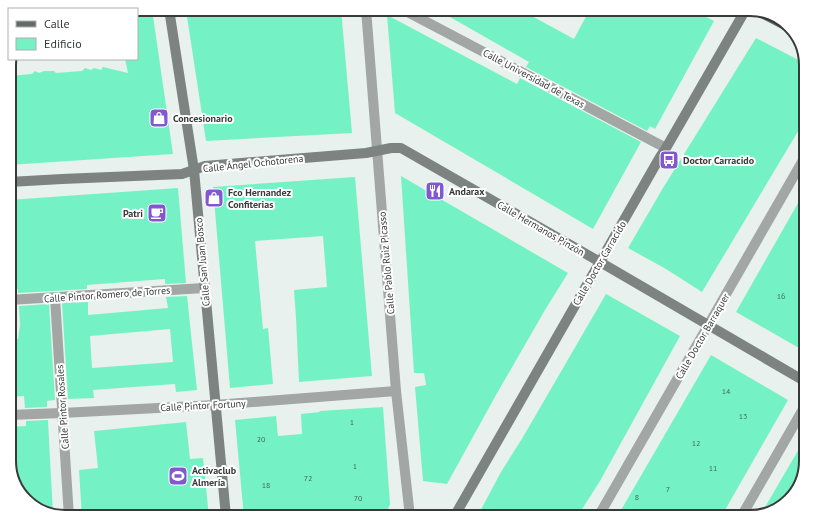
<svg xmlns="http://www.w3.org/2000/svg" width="815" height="526" font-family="'PT Sans',sans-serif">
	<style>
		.building { fill: #75f2c5; fill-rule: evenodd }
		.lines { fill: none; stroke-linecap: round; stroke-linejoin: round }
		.street { stroke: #a2a6a4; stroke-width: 10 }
		.secondary { stroke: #7d8380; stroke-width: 10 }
		.primary { stroke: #636a67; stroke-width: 10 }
		.labels { text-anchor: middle; stroke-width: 4; stroke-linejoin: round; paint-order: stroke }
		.number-label { font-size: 8px; fill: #46685c }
		.street-label { font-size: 10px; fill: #373a39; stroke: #fff }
		.poi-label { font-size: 10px; font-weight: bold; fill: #373a39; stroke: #fff; text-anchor: start }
		.rim { fill: none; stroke: #373a39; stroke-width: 2 }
	</style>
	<rect width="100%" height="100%" fill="#e8f1ed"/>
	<g class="building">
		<polygon points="137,9 152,9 173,154 9,165 9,76 32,74 35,71 39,73 44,71 54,71 56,73 82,71 85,68 91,70 94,68 101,70 103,67 128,73 125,59 137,59"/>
		<polygon points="198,9 341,9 352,133 206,141 186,10"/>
		<polygon points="436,9 519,9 574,39 590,9 691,9 714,21 655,129 650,126 647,131 526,67 529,62"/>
		<polygon points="387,15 517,84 520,78 641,142 593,229 395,113"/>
		<polygon points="756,38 806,64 806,118 702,292 666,269 628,248 663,188"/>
		<polygon points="401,176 568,273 545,310 496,395 447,484 423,481 415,387 426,385 424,373 414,373"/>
		<polygon points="355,177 372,376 299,382 296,318 294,290 327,287 323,236 255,241 263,329 268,328 273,384 230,388 213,187"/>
		<polygon points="178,188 186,283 165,284 165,279 87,285 87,289 18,293 18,289 9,290 9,200"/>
		<polygon points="806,189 806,352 736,312"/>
		<polygon points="606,294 680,336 600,481 577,517 477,517 501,472 523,437"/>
		<path d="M 187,296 L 197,390 L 176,392 L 175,384 L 93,390 L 94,398 L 68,399 L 62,303 L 88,302 L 88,315 L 168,308 L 166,297 ZM 170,329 L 173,362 L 92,368 L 90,336 Z"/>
		<polygon points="49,304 55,400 47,401 47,407 25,408 24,396 9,397 9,339 18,339 20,325 19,306"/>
		<polygon points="711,355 788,400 721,517 617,517"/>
		<polygon points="383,407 390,504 385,517 244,517 235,420 276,416 278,436 302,434 301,414 320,412 319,411"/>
		<polygon points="48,420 50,459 53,513 34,508 16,489 9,464 9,427 26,426 26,421"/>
		<polygon points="186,422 190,459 203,458 209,517 82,517 79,470 98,468 94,431"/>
		<polygon points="806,437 806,461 797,492 778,510 761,514"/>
	</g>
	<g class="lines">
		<g class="street">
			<polyline points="366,9 396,391 410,517"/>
			<polyline points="402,9 666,148"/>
			<polyline points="55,298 69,517"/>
			<polyline points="9,300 204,288"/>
			<polyline points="9,415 62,413 215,405 396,391"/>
			<polyline points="598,517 806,155"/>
			<polyline points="741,517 806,404"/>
		</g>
		<g class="secondary">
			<polyline points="169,9 194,170 226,517"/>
			<polyline points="9,182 62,179 182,174 205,166 366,153 391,148 401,148 600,262 806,382"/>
			<polyline points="454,517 660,157 666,148 746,9"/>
		</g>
		<polyline class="primary" points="762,13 789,27"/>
	</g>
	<defs>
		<symbol id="shop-square" viewBox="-11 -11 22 22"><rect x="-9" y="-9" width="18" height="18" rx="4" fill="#8258d1" stroke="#fff"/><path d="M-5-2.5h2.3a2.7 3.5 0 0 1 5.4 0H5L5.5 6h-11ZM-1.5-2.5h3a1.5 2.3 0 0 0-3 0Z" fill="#fff"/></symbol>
		<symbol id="bus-square" viewBox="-11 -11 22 22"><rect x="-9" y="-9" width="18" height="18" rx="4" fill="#8258d1" stroke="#fff"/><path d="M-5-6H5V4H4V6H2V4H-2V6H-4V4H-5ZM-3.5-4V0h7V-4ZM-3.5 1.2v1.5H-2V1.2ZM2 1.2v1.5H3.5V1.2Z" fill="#fff"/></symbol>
		<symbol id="restaurant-square" viewBox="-11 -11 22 22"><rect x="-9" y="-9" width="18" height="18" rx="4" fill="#8258d1" stroke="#fff"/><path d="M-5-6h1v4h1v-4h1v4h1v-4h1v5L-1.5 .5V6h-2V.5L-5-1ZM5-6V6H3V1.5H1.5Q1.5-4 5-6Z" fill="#fff"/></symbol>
		<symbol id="cafe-square" viewBox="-11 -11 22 22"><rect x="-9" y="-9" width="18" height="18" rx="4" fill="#8258d1" stroke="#fff"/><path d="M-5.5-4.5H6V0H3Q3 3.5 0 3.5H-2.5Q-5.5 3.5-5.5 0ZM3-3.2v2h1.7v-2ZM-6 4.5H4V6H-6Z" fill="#fff"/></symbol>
		<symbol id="stadium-square" viewBox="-11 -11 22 22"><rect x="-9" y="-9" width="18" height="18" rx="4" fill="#8258d1" stroke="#fff"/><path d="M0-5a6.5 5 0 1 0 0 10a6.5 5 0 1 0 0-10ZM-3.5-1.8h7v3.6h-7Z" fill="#fff"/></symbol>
	</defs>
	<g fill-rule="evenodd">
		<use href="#shop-square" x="148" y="107" width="22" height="22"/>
		<use href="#bus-square" x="658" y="149" width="22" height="22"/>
		<use href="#restaurant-square" x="424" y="180" width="22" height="22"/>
		<use href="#shop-square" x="203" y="187" width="22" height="22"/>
		<use href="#cafe-square" x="146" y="202" width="22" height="22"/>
		<use href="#stadium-square" x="167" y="465" width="22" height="22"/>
	</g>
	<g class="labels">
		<g class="number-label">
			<text x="781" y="299">16</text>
			<text x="726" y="394">14</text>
			<text x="743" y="419">13</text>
			<text x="352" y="425">1</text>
			<text x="261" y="442">20</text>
			<text x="696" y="446">12</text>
			<text x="355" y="469">1</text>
			<text x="713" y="471">11</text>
			<text x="308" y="481">72</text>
			<text x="266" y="488">18</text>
			<text x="668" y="492">7</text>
			<text x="637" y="500">8</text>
			<text x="358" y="501">70</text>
		</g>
		<g class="street-label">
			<text transform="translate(534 78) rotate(28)" y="4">Calle Universidad de Texas</text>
			<text transform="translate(253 163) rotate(-6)" y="4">Calle Ángel Ochotorena</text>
			<text transform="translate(541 228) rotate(30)" y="4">Calle Hermanos Pinzón</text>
			<text transform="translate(202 262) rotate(-95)" y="4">Calle San Juan Bosco</text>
			<text transform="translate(386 263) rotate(-95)" y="4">Calle Pablo Ruiz Picasso</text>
			<text transform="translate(599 263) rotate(-60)" y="4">Calle Doctor Carracido</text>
			<text transform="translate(107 294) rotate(-4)" y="4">Calle Pintor Romero de Torres</text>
			<text transform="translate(702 336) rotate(-60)" y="4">Calle Doctor Barraquer</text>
			<text transform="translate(203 405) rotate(-3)" y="4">Calle Pintor Fortuny</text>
			<text transform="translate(62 407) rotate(-94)" y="4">Calle Pintor Rosales</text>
		</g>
		<g class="poi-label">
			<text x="173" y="122">Concesionario</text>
			<text x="683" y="164">Doctor Carracido</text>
			<text x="449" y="195">Andarax</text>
			<text x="228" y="196">Fco Hernandez<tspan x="228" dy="12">Confiterias</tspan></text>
			<text x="143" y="217" text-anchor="end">Patri</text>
			<text x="192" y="474">Activaclub<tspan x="192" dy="12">Almería</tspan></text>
		</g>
	</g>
	<path d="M0 0H815V526H0ZM65 16H750A49 49 0 0 1 799 65V461A49 49 0 0 1 750 510H65A49 49 0 0 1 16 461V65A49 49 0 0 1 65 16Z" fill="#fff" fill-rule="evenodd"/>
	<path class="rim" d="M65 16H750A49 49 0 0 1 799 65V461A49 49 0 0 1 750 510H65A49 49 0 0 1 16 461V65A49 49 0 0 1 65 16Z"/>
	<rect x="8" y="8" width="130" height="52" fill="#ffffff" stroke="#afb0b0"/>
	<rect x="16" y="21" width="20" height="6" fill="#636a67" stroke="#afb0b0"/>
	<text x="44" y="28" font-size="12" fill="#373a39">Calle</text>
	<rect x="16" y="38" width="20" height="12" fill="#75f2c5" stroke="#afb0b0"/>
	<text x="44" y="48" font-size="12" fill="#373a39">Edificio</text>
</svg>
